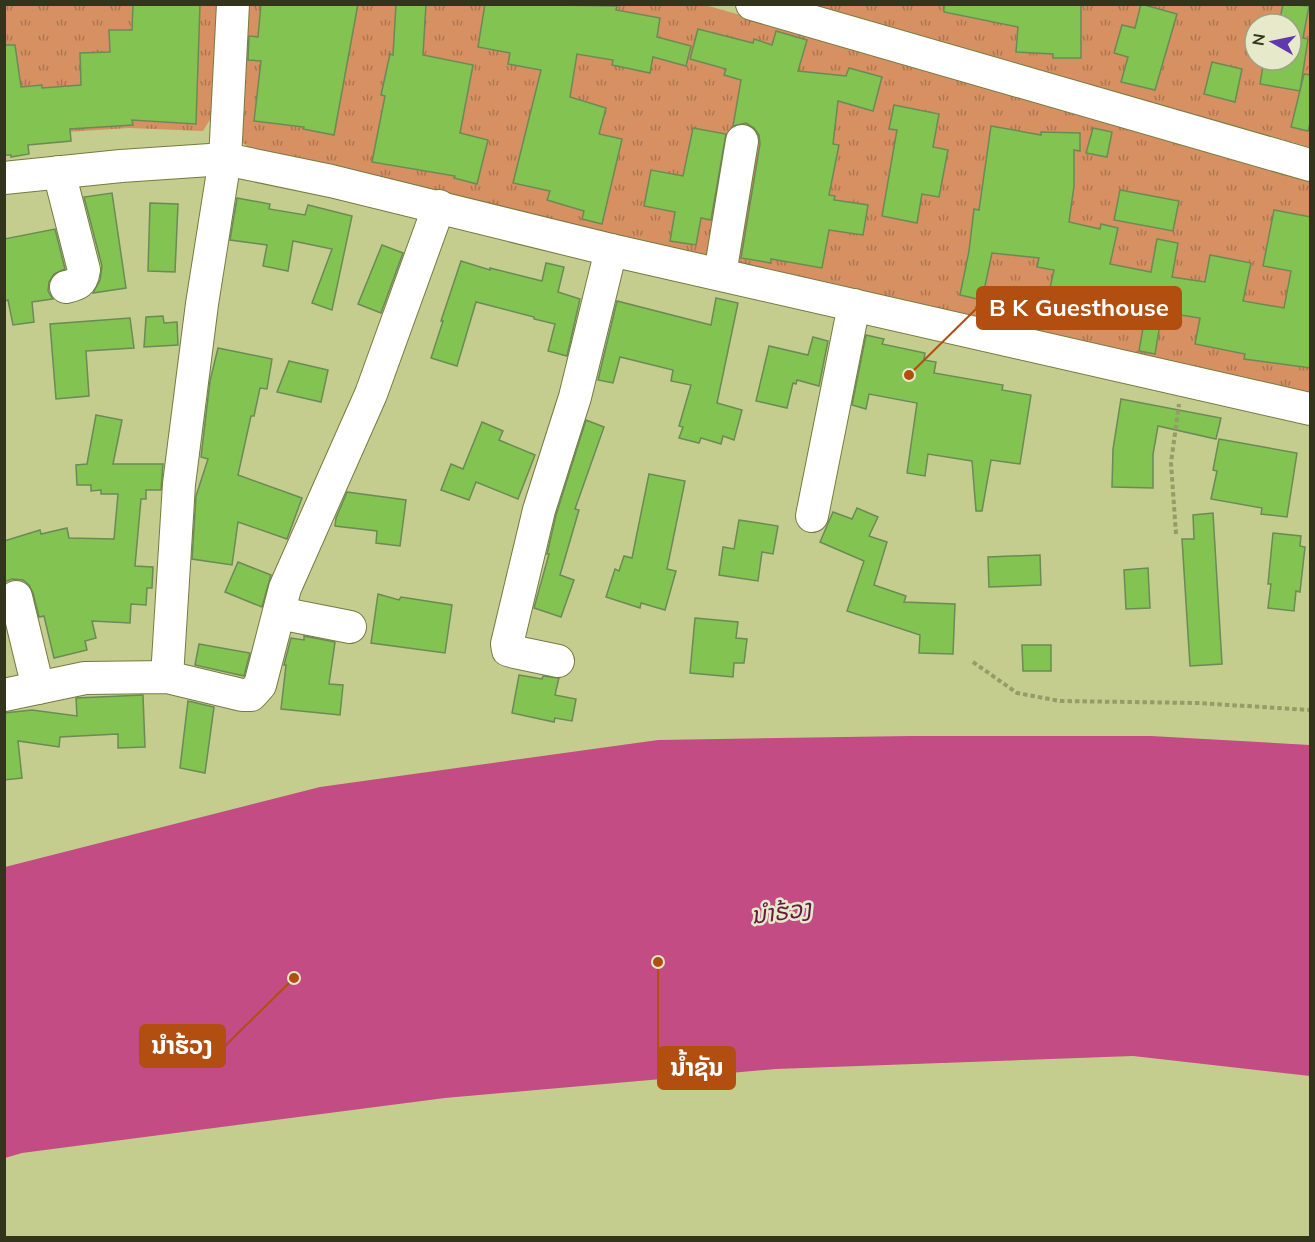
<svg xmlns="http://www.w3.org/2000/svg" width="1315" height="1242" font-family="Mulish,'Noto Sans Lao',sans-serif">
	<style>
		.grass { fill: url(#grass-tufts); fill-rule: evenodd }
		.water { fill: #c34c84 }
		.building { fill: #82c351; stroke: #6b8a57; stroke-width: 1.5 }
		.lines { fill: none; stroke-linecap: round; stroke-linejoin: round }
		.minor-casing { stroke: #757b3f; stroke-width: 34 }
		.path { stroke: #959b69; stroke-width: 4; stroke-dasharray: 4.5 3; stroke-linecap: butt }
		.minor { stroke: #fff; stroke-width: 32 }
		.labels { text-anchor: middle; stroke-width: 5; stroke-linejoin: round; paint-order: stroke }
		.water-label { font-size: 24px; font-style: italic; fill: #65193f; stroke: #e6eacb }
		.leader { fill: none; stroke: #b14e10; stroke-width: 2 }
		.callout-dot { fill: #b14e10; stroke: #e6eacb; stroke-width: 2 }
		.callout { fill: #b14e10; stroke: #b14e10; stroke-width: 2 }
		.callout-label { font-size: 24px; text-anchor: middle; font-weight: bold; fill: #fff }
	</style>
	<defs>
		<pattern id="grass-tufts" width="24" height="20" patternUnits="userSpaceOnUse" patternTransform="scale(1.5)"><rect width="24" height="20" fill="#d69061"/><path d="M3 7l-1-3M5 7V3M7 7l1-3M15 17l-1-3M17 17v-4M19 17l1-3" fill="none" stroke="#ae764f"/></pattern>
	</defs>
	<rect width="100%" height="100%" fill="#c5cd8e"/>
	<g class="grass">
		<polygon points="5,5 219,5 215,102 211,118 203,131 129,128 51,133 5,141"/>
		<polygon points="243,5 705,5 1310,177 1310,396 259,155 242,142 236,116"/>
		<path d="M 804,5 L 1310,5 L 1310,148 L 1306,146 ZM 1255,24 L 1291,24 L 1291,60 L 1255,60 Z"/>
	</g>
	<polygon class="water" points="910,736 1151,736 1310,745 1310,1076 1133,1056 776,1069 445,1098 22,1153 5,1158 5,867 320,787 658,740"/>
	<g class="building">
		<polygon points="133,4 200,4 196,124 132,120 133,125 70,129 71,141 28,145 29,154 11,157 11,155 4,155 4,45 15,45 21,87 42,85 42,88 81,85 80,53 110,52 109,30 132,30"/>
		<polygon points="261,4 358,4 334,135 303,129 304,127 254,121 261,61 248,60 249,36 258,37"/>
		<polygon points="396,4 426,4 423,55 473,65 460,133 488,140 477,184 454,178 455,176 372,162 385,96 381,95 390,54 393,55"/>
		<polygon points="485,4 617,6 616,10 660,18 657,37 691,46 686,66 653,57 650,73 612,65 613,60 577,54 570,97 606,108 599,134 622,139 602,224 582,219 584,211 547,200 550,191 513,183 541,70 508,64 510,53 478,47"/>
		<polygon points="944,4 1081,4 1081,58 1053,58 1053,54 1016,52 1018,27 944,12"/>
		<polygon points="1141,4 1177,14 1155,90 1121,82 1128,57 1114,53 1122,25 1135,28"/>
		<polygon points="1283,4 1309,6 1303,38 1308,39 1300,91 1260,84 1264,60 1291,60 1291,24 1279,24"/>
		<polygon points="698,29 753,43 754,39 772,45 776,31 807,40 798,71 846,76 849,68 882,77 873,111 838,101 833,144 839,145 829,195 835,196 834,200 868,205 863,235 829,230 822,268 771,259 771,263 741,258 760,144 759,135 754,128 746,123 733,126 741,80 724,75 726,69 690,59"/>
		<polygon points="1212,62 1242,69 1235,102 1204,94"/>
		<polygon points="1304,74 1311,75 1311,120 1308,131 1291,127"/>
		<polygon points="894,105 939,114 933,147 948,150 939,197 922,194 917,223 882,216 897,130 889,129"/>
		<polygon points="991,126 1041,135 1041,132 1080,133 1080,151 1074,150 1074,186 1069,222 1100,229 1101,224 1118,228 1110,264 1151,272 1157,239 1178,243 1172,277 1205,282 1210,255 1251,263 1243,301 1284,308 1291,271 1263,266 1274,210 1311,217 1311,368 1244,359 1245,354 1195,344 1200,318 1162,312 1155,354 1139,351 1146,311 1081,299 1078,313 1046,306 1054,270 1037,267 1039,258 992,253 982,300 960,295 969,251 974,209 979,210"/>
		<polygon points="693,128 726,134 711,220 701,218 696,245 670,241 675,212 644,206 651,170 683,176"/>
		<polygon points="1093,128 1112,132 1107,157 1086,153"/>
		<polygon points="1120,190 1179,201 1173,231 1114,220"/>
		<polygon points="112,193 126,288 93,293 100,280 102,266 84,197"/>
		<polygon points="237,198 270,204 269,209 305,215 308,205 352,216 332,310 312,303 332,249 293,241 288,271 263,266 267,245 230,240"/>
		<polygon points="150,203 178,204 175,272 148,271"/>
		<polygon points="55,229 65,269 54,274 49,282 48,291 53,299 32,302 34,322 13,325 8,300 4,301 4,239"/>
		<polygon points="382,245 403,253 381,313 358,304"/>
		<polygon points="461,261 490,270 490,268 542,281 546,263 564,267 558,292 580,299 567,356 548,351 555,324 534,319 534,317 476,302 457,366 431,358 443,321 441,321"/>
		<polygon points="716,298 738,303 717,403 742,410 734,440 723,436 721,444 701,438 699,443 679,438 683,427 679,426 691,385 671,381 673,370 620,357 613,383 598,380 617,301 711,325"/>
		<polygon points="163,316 164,323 177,322 178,345 144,347 146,317"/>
		<polygon points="130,318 134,348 86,351 89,396 56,399 50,324"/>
		<polygon points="866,335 884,339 882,344 925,353 924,360 936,362 934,373 1003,385 1002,390 1031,395 1020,464 991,460 982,511 976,511 972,461 928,454 925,476 907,473 917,403 869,394 866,409 852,405"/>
		<polygon points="813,337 828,341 819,386 797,380 796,384 793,383 787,408 756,401 769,346 808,355"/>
		<polygon points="218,348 272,359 267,389 260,388 254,416 251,416 238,475 302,498 287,539 238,522 232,565 192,559 196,496 208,459 201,457 210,381"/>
		<polygon points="289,361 328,370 321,402 277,392"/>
		<polygon points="1121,399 1221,418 1216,439 1158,426 1153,454 1153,488 1112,487 1113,449"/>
		<polygon points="96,415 122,420 113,464 163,464 161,490 146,490 146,499 141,499 135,566 153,567 152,588 147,588 146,605 131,604 130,623 92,621 96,638 85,641 87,650 54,658 44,616 39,617 33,593 29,585 23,580 12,579 4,582 4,541 40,530 41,534 67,528 69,538 114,539 118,494 101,494 101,490 91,491 91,485 77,485 76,465 87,464"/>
		<polygon points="586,420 604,427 575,509 579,510 560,575 574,580 561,617 534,608 549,554 547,554 556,515"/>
		<polygon points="482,422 503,431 499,440 535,455 518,499 476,482 469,500 441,490 451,464 463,469"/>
		<polygon points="1219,439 1297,453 1287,517 1261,514 1262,508 1211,499 1217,471 1213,470"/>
		<polygon points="649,474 685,481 667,569 676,571 665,610 641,603 640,608 606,597 615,569 619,571 624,556 632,558"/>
		<polygon points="347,492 406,500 400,546 376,543 377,531 335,526 336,518"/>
		<polygon points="857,508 878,517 869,536 887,542 874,585 906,596 904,602 955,604 953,654 919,653 920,635 847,611 864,561 820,542 833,512 852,519"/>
		<polygon points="1213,513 1222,664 1190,666 1182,539 1194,539 1193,515"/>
		<polygon points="739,520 778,526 773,554 762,552 758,581 719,575 723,547 734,549"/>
		<polygon points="1273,533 1301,536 1300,546 1305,547 1300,592 1296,591 1294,611 1268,608 1271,584 1268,584"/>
		<polygon points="1040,555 1041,585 989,587 988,557"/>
		<polygon points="238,562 271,575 262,607 225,592"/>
		<polygon points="1148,568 1150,608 1126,609 1124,570"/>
		<polygon points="378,594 399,600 401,597 452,605 445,653 371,643"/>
		<polygon points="695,618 738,622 736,638 747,639 744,663 734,663 733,677 690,673"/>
		<polygon points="304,636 335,642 329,684 343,685 340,715 281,709 286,665 284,665 291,638 304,640"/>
		<polygon points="199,644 250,653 244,676 195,665"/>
		<polygon points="1022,645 1051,645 1051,671 1023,671"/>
		<polygon points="519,675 542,679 543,676 559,678 555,695 576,699 572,721 555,718 554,722 512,713"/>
		<polygon points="143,695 145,747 118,748 118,734 60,737 59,747 18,741 22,778 4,780 4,713 32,710 77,716 76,698"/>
		<polygon points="188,701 214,707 205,773 180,768"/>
	</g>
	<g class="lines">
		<defs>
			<g id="minor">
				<polyline points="752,4 1310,165"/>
				<path d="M 59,172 L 84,270 C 82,283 78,284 66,287"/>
				<polyline points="4,178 121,166 225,159 331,181 611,250 1310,409"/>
				<polyline points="720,274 742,141"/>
				<polyline points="812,516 854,305"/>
				<polyline points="16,597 38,688"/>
				<polyline points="279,613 350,627"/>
				<polyline points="558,661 515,652 508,650 507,644 539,510 575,397 611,250"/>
				<polyline points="167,677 179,484 202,304 225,159 233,4"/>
				<polyline points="4,695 85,678 167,677 242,695 251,695 260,685 285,588 371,394 439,206"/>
			</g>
		</defs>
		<use href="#minor" class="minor-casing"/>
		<g class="path">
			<polyline points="1176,534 1171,463 1179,404"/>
			<polyline points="973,662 1017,693 1060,701 1198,703 1310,710"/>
		</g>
		<use href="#minor" class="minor"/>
	</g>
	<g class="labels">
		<g class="water-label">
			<text transform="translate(781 912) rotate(-8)" y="8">ນຳ້ຮວງ</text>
		</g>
	</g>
	<path class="leader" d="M909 375L977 308M294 978L225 1046M658 962L658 1068"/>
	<g class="callout-dot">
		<circle cx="909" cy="375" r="6"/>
		<circle cx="294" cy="978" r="6"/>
		<circle cx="658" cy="962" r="6"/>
	</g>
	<g class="callout">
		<rect x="977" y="287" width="204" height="42" rx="6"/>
		<rect x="140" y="1025" width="85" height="42" rx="6"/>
		<rect x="658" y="1047" width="77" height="42" rx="6"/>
	</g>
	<g class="callout-label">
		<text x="1079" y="316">B K Guesthouse</text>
		<text x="182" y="1054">ນຳ້ຮວງ</text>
		<text x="697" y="1076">ນ້ຳຊັນ</text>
	</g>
	<rect width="1315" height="1242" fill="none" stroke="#32341b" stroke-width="12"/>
	<g transform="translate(1273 42) rotate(279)"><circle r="28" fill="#e6eacb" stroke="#9ea185" stroke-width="1.5"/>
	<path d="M0-4.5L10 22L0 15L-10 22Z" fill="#6037af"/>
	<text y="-9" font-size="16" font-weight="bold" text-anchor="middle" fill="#32341b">N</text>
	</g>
</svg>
